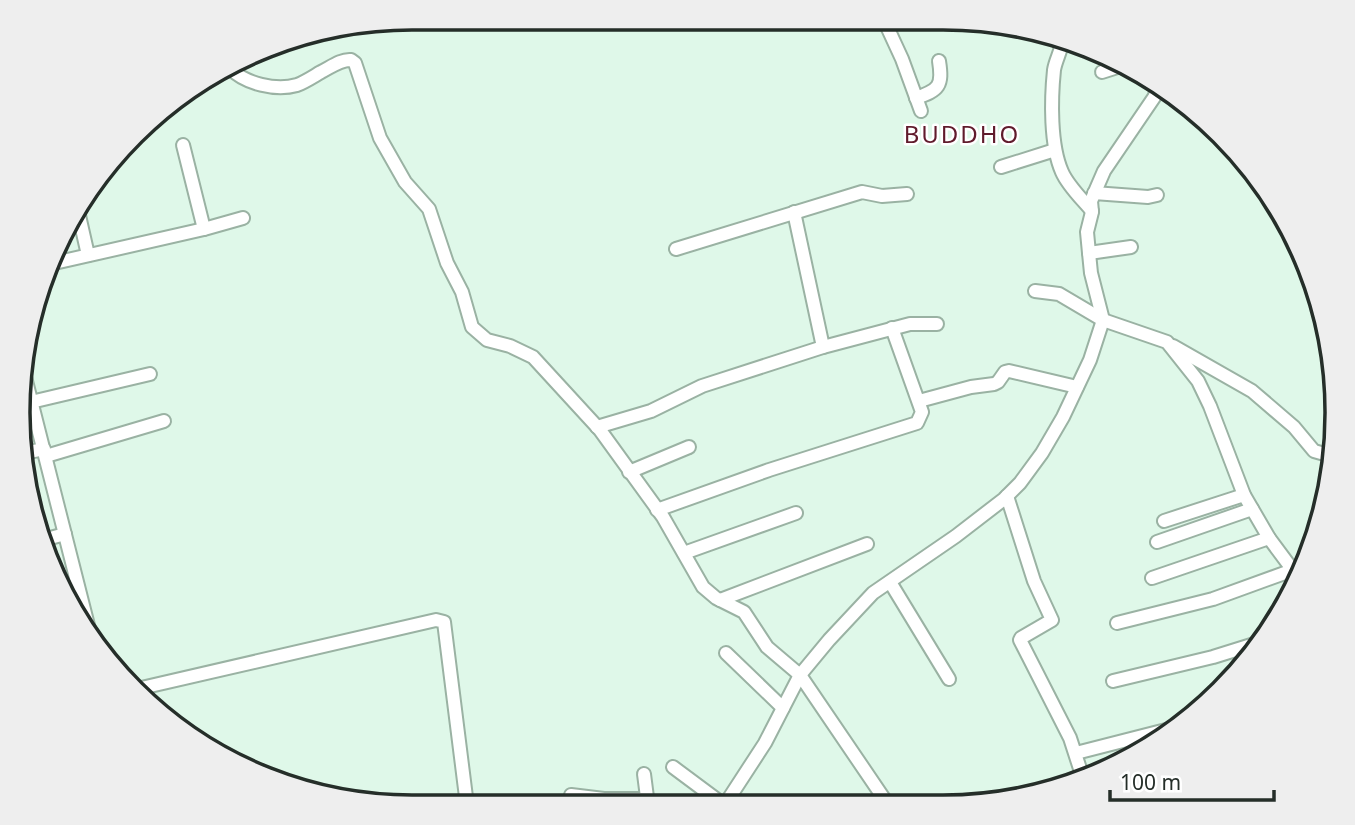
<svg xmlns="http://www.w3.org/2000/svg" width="1355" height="825" font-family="'Noto Sans',sans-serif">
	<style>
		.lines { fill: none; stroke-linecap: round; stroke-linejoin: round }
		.minor-casing { stroke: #9ab2a3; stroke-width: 16 }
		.minor { stroke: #fff; stroke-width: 12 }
		.labels { text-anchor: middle; stroke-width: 5; stroke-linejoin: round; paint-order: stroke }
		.quarter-label { font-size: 24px; letter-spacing: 2px; fill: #601b2c; stroke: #fff }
		.rim { fill: none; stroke: #252e29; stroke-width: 3.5 }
	</style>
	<rect width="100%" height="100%" fill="#dff8e9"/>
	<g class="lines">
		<defs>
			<g id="minor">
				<polyline points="884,20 902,59 921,111"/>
				<path d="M 1062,39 C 1062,51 1056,58 1054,70 C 1051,99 1050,145 1062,172 C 1068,186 1082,199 1092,211"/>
				<path d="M 230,68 C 245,84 276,91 297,85 C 305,82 314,76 321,72 C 331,67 341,59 351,60 L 355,63 L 380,138 L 405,182 L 429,209 L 447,263 L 462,292 L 472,327 L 487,340 L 510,346 L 533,357 L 600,430 L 663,517 L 703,587 L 716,598 L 744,612 L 767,647 L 800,675 L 889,806"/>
				<polyline points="1102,72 1124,65"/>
				<path d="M 916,98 C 939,90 943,86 939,61"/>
				<polyline points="183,145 204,229"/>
				<polyline points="1001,167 1055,150"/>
				<polyline points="1094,193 1148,197 1157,195"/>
				<polyline points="78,211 88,255"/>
				<polyline points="794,212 823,347"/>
				<polyline points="676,249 862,192 882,196 907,194"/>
				<polyline points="1089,253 1131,247"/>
				<polyline points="50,264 204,229 243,218"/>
				<polyline points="1035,291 1059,294 1103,320 1167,342 1198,381 1210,406 1244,495 1269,538 1295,573"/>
				<polyline points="1173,346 1252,391 1294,427 1314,451 1328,455"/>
				<polyline points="24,373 92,641"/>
				<polyline points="919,401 971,387 994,384 998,382 1005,372 1009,371 1077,387"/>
				<polyline points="31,402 150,374"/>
				<polyline points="597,427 651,411 702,386 823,347 910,324 937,324"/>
				<polyline points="24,453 44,449"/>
				<polyline points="46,456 164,421"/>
				<polyline points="629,472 689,447"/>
				<polyline points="1007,496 1034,581 1052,620 1021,638 1020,640 1070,738 1083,778"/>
				<polyline points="657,510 769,470 917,423 922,412 892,328"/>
				<polyline points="1164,521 1244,495"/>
				<polyline points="39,541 65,534"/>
				<polyline points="1157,542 1252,509"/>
				<polyline points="684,553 796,513"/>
				<polyline points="1152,578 1269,538"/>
				<polyline points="890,582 949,679"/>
				<polyline points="720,600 867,544"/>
				<polyline points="1117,623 1213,599 1293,570"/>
				<polyline points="726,653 783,708"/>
				<polyline points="1113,681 1213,657 1261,642"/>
				<polyline points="137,689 436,620 444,622 467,805"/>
				<polyline points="1076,753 1170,729"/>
				<polyline points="673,767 724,805"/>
				<polyline points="644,774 648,805"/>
				<polyline points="571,795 604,799 647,799"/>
				<polyline points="724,806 765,743 800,675 829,640 873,593 956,536 1004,499 1020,483 1042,453 1063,417 1090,360 1103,320 1091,273 1089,253 1087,232 1092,212 1091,201 1104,171 1155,96 1157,84"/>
			</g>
		</defs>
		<use href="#minor" class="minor-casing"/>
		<use href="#minor" class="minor"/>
	</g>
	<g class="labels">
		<g class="quarter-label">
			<text x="962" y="143">BUDDHO</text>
		</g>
	</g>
	<path d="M0 0H1355V825H0ZM412 30H943A382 382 0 0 1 1325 412V413A382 382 0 0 1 943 795H412A382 382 0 0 1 30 413V412A382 382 0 0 1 412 30Z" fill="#eee" fill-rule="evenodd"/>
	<path class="rim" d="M412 30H943A382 382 0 0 1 1325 412V413A382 382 0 0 1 943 795H412A382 382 0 0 1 30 413V412A382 382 0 0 1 412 30Z"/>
	<path d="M1110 790v10h164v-10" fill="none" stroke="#252e29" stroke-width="3.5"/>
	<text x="1120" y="790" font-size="21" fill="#252e29" stroke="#ffffff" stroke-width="5" paint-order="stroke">100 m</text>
</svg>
